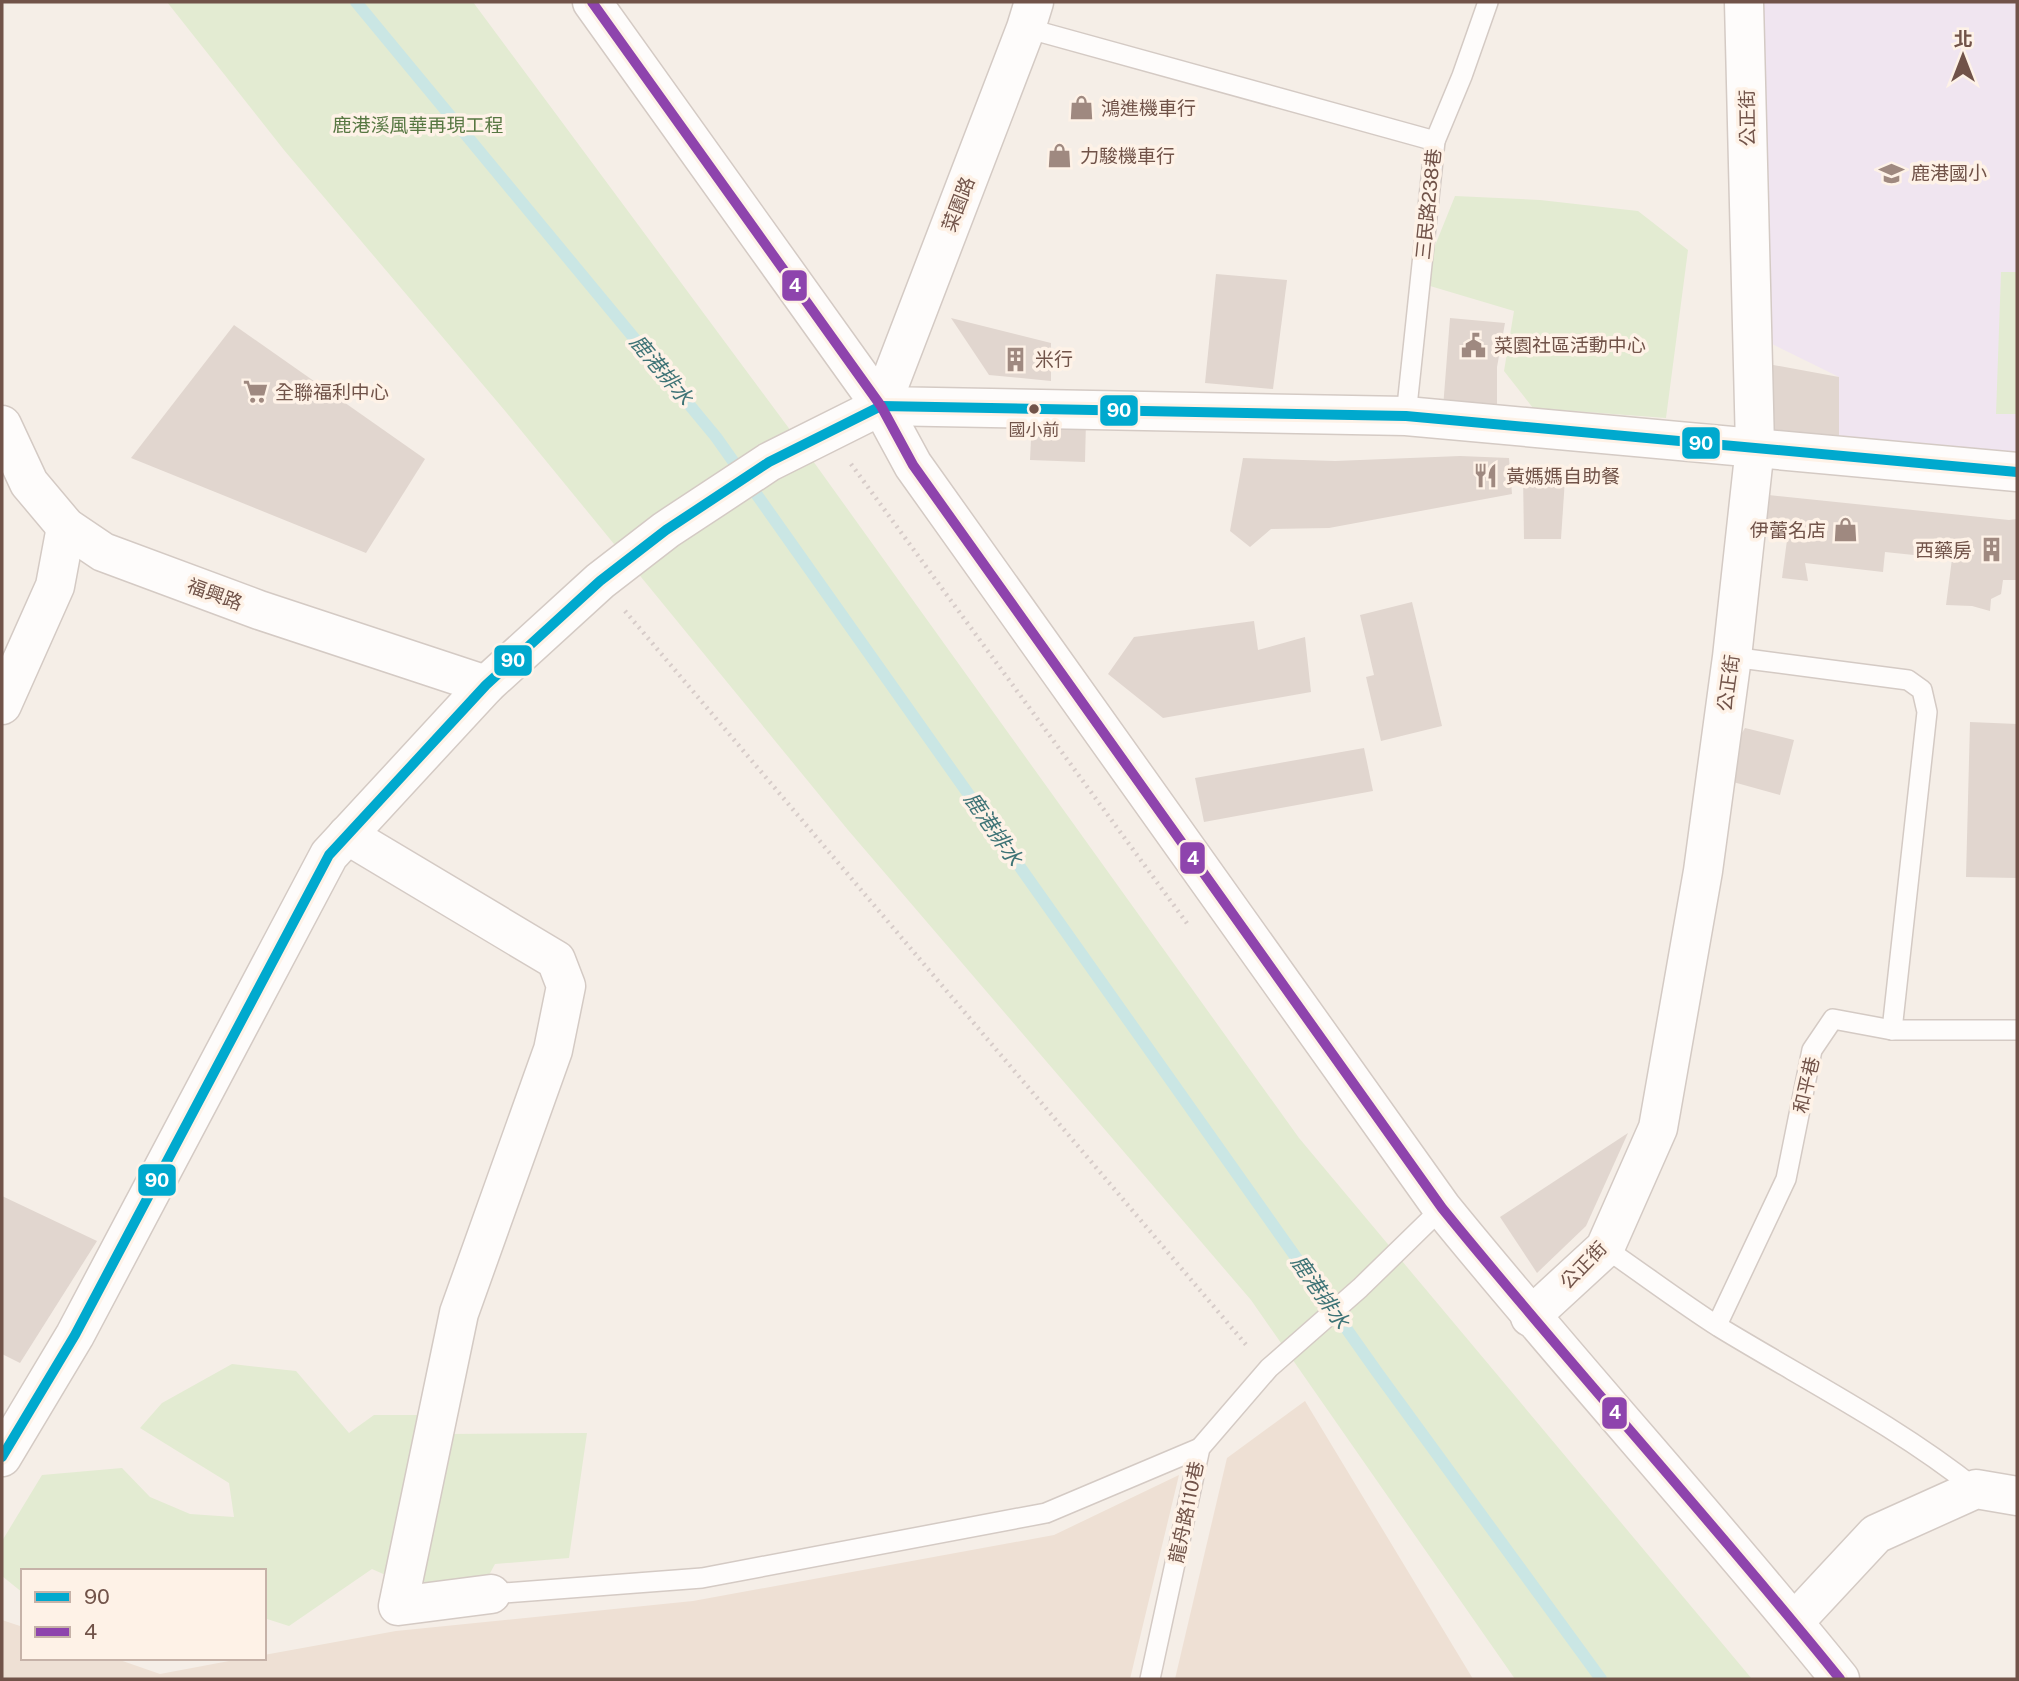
<svg xmlns="http://www.w3.org/2000/svg" width="2019" height="1681" font-family="'Public Sans','Noto Sans TC',sans-serif">
	<style>
		.residential { fill: #eee0d4 }
		.education { fill: #f0e5f0 }
		.green { fill: #e3ebd2 }
		.lines { fill: none; stroke-linecap: round; stroke-linejoin: round }
		.stream { stroke: #cae6e4; stroke-width: 12 }
		.building { fill: #e1d6cf }
		.service-casing { stroke: #d4cac4; stroke-width: 22 }
		.minor-casing { stroke: #d4cac4; stroke-width: 41 }
		.tertiary-casing { stroke: #d4cac4; stroke-width: 41 }
		.path { stroke: #d7ccc9; stroke-width: 4.5; stroke-dasharray: 2 5; stroke-linecap: butt }
		.service { stroke: #fefcfb; stroke-width: 19 }
		.minor { stroke: #fefcfb; stroke-width: 38 }
		.tertiary { stroke: #fefcfb; stroke-width: 38 }
		.bus-1-casing { stroke: #fef2e7; stroke-width: 16 }
		.bus-2-casing { stroke: #fef2e7; stroke-width: 16 }
		.bus-1 { stroke: #00a9ce; stroke-width: 10 }
		.bus-2 { stroke: #8e44ad; stroke-width: 10 }
		.bus-dot { fill: #715349; stroke: #fef2e7; stroke-width: 2.5 }
		.labels { text-anchor: middle; stroke-width: 7; stroke-linejoin: round; paint-order: stroke }
		.bus-label { font-size: 17px; fill: #715349; stroke: #fef2e7 }
		.poi-label { font-size: 19px; fill: #715349; stroke: #fef2e7; text-anchor: start }
		.street-label { font-size: 19px; fill: #715349; stroke: #fef2e7 }
		.park-label { font-size: 19px; fill: #577742; stroke: #fef2e7 }
		.water-label { font-size: 21px; font-style: italic; fill: #3e7376; stroke: #fef2e7 }
		.line-badge { stroke: #fef2e7; stroke-width: 2.5 }
		.badge-label { font-size: 19px; text-anchor: middle; font-weight: bold; fill: #fff }
	</style>
	<rect width="100%" height="100%" fill="#f5eee7"/>
	<g class="residential">
		<polygon points="1305,1401 1473,1679 1175,1679 1227,1458"/>
		<polygon points="1179,1475 1130,1679 2,1679 2,1620 23,1627 23,1658 114,1658 160,1674 245,1658 264,1658 264,1655 396,1631 693,1601 1054,1535"/>
	</g>
	<polygon class="education" points="1758,2 2017,2 2017,455 1839,441 1839,377 1772,344"/>
	<g class="green">
		<polygon points="167,2 473,2 808,454 1299,1138 1752,1679 1515,1679 1251,1300 848,830 506,412 284,150"/>
		<polygon points="1455,196 1540,200 1638,211 1688,250 1666,418 1533,408 1504,371 1514,311 1420,283"/>
		<polygon points="2001,272 2017,272 2017,414 1996,414"/>
		<polygon points="232,1364 296,1371 349,1433 374,1415 449,1415 448,1434 587,1433 569,1558 495,1564 469,1612 372,1569 289,1626 264,1618 264,1571 23,1571 23,1593 2,1576 2,1541 42,1475 122,1468 150,1497 190,1514 234,1517 229,1483 140,1428 162,1403"/>
	</g>
	<g class="lines">
		<polyline class="stream" points="356,2 716,437 1377,1372 1601,1679"/>
	</g>
	<g class="building">
		<polygon points="1216,274 1287,280 1273,389 1205,383"/>
		<polygon points="951,318 1051,343 1051,381 989,375"/>
		<polygon points="1450,318 1505,323 1497,367 1497,408 1443,408"/>
		<polygon points="234,325 425,459 366,553 131,458"/>
		<polygon points="1752,361 1839,377 1839,441 1754,434"/>
		<polygon points="1032,419 1086,420 1085,462 1030,460"/>
		<polygon points="1460,456 1509,458 1512,494 1329,528 1271,529 1250,547 1230,531 1243,458 1335,461"/>
		<polygon points="1523,476 1565,479 1561,539 1524,539"/>
		<polygon points="1750,493 2009,520 2017,519 2017,580 2003,580 2001,594 1991,599 1990,611 1972,606 1946,605 1952,559 1885,552 1883,572 1805,563 1808,581 1782,578 1789,525 1753,530"/>
		<polygon points="1412,602 1442,726 1381,741 1366,677 1374,675 1360,615"/>
		<polygon points="1254,621 1258,650 1305,637 1311,692 1163,718 1108,674 1134,637"/>
		<polygon points="1970,722 2017,724 2017,878 1966,877"/>
		<polygon points="1745,728 1794,740 1780,795 1715,777"/>
		<polygon points="1364,748 1373,791 1204,822 1195,778"/>
		<polygon points="1628,1133 1586,1226 1537,1273 1500,1217"/>
		<polygon points="2,1196 97,1241 20,1363 2,1354"/>
	</g>
	<g class="lines">
		<defs>
			<g id="service">
				<polyline points="1026,28 1435,141"/>
				<polyline points="1406,416 1435,141 1462,76 1488,2"/>
				<polyline points="1732,657 1908,680 1922,690 1927,712 1892,1030"/>
				<path d="M 1605,1248 C 1643,1274 1680,1302 1719,1327 C 1806,1380 1897,1426 1976,1489"/>
				<polyline points="1717,1325 1786,1179 1812,1050 1833,1019 1892,1030 2017,1030"/>
				<polyline points="491,1594 702,1578 1046,1513 1200,1448"/>
				<polyline points="1150,1679 1200,1448 1269,1368 1360,1288 1442,1208"/>
			</g>
			<g id="minor">
				<polyline points="1034,2 1026,28 881,406 1406,416 2017,472"/>
				<polyline points="2,425 29,483 66,527 103,552 259,610 486,685"/>
				<polyline points="2,705 55,586 66,527"/>
				<polyline points="347,835 556,960 566,986 553,1050 459,1313 398,1606 491,1594"/>
				<polyline points="1530,1317 1605,1248 1658,1128 1703,871 1732,657 1755,447 1744,2"/>
				<polyline points="1794,1622 1876,1534 1976,1489 2017,1496"/>
			</g>
			<g id="tertiary">
				<path d="M 592,2 L 881,406 L 913,465 L 1442,1208 C 1572,1368 1711,1519 1840,1679"/>
				<polyline points="2,1457 75,1335 329,855 486,685 600,581 666,530 769,462 881,406"/>
			</g>
		</defs>
		<use href="#service" class="service-casing"/>
		<use href="#minor" class="minor-casing"/>
		<use href="#tertiary" class="tertiary-casing"/>
		<g class="path">
			<polyline points="851,464 1189,926"/>
			<polyline points="625,611 1248,1347"/>
		</g>
		<use href="#service" class="service"/>
		<use href="#minor" class="minor"/>
		<use href="#tertiary" class="tertiary"/>
		<defs>
			<polyline id="bus-1" points="2,1457 75,1335 329,855 486,685 600,581 666,530 769,462 881,406 1406,416 2017,472"/>
			<path id="bus-2" d="M 592,2 L 881,406 L 913,465 L 1442,1208 C 1572,1368 1711,1519 1840,1679"/>
		</defs>
		<use href="#bus-1" class="bus-1-casing"/>
		<use href="#bus-2" class="bus-2-casing"/>
		<use href="#bus-1" class="bus-1"/>
		<use href="#bus-2" class="bus-2"/>
	</g>
	<defs>
		<symbol id="shop-bare" viewBox="-9 -9 18 18"><path d="M-5-2.5h2.3a2.7 3.5 0 0 1 5.4 0H5L5.5 6h-11ZM-1.5-2.5h3a1.5 2.3 0 0 0-3 0Z" fill="#9f8980" stroke="#fef2e7" stroke-width="2.5" paint-order="stroke"/></symbol>
		<symbol id="school-bare" viewBox="-9 -9 18 18"><path d="M0-5L7-2L0 1L-7-2ZM-4 1L0 2.5L4 1V4Q0 6-4 4Z" fill="#9f8980" stroke="#fef2e7" stroke-width="2.5" paint-order="stroke"/></symbol>
		<symbol id="civic-bare" viewBox="-9 -9 18 18"><path d="M-.6-6.5H3V-4.5H.6V-3L4-1V1h2V6H-6V1h2V-1L-.6-3ZM-1.2 2.5V6h2.4V2.5Z" fill="#9f8980" stroke="#fef2e7" stroke-width="2.5" paint-order="stroke"/></symbol>
		<symbol id="building-bare" viewBox="-9 -9 18 18"><path d="M-4-6H4V6H1V3H-1V6H-4ZM-2.5-4.3h1.7v1.8h-1.7ZM.8-4.3h1.7v1.8H.8ZM-2.5-1h1.7V.8h-1.7ZM.8-1h1.7V.8H.8Z" fill="#9f8980" stroke="#fef2e7" stroke-width="2.5" paint-order="stroke"/></symbol>
		<symbol id="supermarket-bare" viewBox="-9 -9 18 18"><path d="M-6-5.5h2.5l.6 2H6L4.5 2H-2.5L-4.4-4H-6ZM-1.5 3.2a1.3 1.3 0 1 0 .1 0ZM3 3.2a1.3 1.3 0 1 0 .1 0Z" fill="#9f8980" stroke="#fef2e7" stroke-width="2.5" paint-order="stroke"/></symbol>
		<symbol id="restaurant-bare" viewBox="-9 -9 18 18"><path d="M-5-6h1v4h1v-4h1v4h1v-4h1v5L-1.5 .5V6h-2V.5L-5-1ZM5-6V6H3V1.5H1.5Q1.5-4 5-6Z" fill="#9f8980" stroke="#fef2e7" stroke-width="2.5" paint-order="stroke"/></symbol>
	</defs>
	<g fill-rule="evenodd">
		<use href="#shop-bare" x="1064" y="90" width="35" height="35"/>
		<use href="#shop-bare" x="1042" y="138" width="35" height="35"/>
		<use href="#school-bare" x="1874" y="156" width="35" height="35"/>
		<use href="#civic-bare" x="1456" y="328" width="35" height="35"/>
		<use href="#building-bare" x="998" y="342" width="35" height="35"/>
		<use href="#supermarket-bare" x="238" y="374" width="35" height="35"/>
		<use href="#restaurant-bare" x="1468" y="458" width="35" height="35"/>
		<use href="#shop-bare" x="1828" y="512" width="35" height="35"/>
		<use href="#building-bare" x="1974" y="532" width="35" height="35"/>
	</g>
	<circle class="bus-dot" cx="1034" cy="409" r="6"/>
	<g class="labels">
		<g class="bus-label">
			<text x="1034" y="436">國小前</text>
		</g>
		<g class="poi-label">
			<text x="1101" y="115">鴻進機車行</text>
			<text x="1080" y="163">力駿機車行</text>
			<text x="1911" y="180">鹿港國小</text>
			<text x="1494" y="352">菜園社區活動中心</text>
			<text x="1035" y="366">米行</text>
			<text x="275" y="399">全聯福利中心</text>
			<text x="1506" y="483">黃媽媽自助餐</text>
			<text x="1826" y="537" text-anchor="end">伊蕾名店</text>
			<text x="1972" y="557" text-anchor="end">西藥房</text>
		</g>
		<g class="street-label">
			<text transform="translate(1747 118) rotate(-91)" y="7">公正街</text>
			<text transform="translate(958 204) rotate(-69)" y="7">菜園路</text>
			<text transform="translate(1428 204) rotate(-84)" y="7">三民路238巷</text>
			<text transform="translate(215 594) rotate(20)" y="7">福興路</text>
			<text transform="translate(1728 683) rotate(-82)" y="7">公正街</text>
			<text transform="translate(1806 1085) rotate(-77)" y="7">和平巷</text>
			<text transform="translate(1583 1265) rotate(-46)" y="7">公正街</text>
			<text transform="translate(1186 1512) rotate(-78)" y="7">龍舟路110巷</text>
		</g>
		<g class="park-label">
			<text x="418" y="132">鹿港溪風華再現工程</text>
		</g>
		<g class="water-label">
			<text transform="translate(661 370) rotate(50)" y="7">鹿港排水</text>
			<text transform="translate(993 829) rotate(55)" y="7">鹿港排水</text>
			<text transform="translate(1320 1292) rotate(55)" y="7">鹿港排水</text>
		</g>
	</g>
	<g class="line-badge">
		<rect x="781" y="269" width="27" height="33" rx="7" fill="#8e44ad"/>
		<rect x="1099" y="394" width="40" height="33" rx="7" fill="#00a9ce"/>
		<rect x="1681" y="426" width="40" height="34" rx="7" fill="#00a9ce"/>
		<rect x="493" y="644" width="40" height="33" rx="7" fill="#00a9ce"/>
		<rect x="1179" y="841" width="27" height="34" rx="7" fill="#8e44ad"/>
		<rect x="137" y="1163" width="40" height="34" rx="7" fill="#00a9ce"/>
		<rect x="1601" y="1396" width="27" height="34" rx="7" fill="#8e44ad"/>
	</g>
	<g class="badge-label">
		<text x="795" y="292">4</text>
		<text x="1119" y="417">90</text>
		<text x="1701" y="450">90</text>
		<text x="513" y="667">90</text>
		<text x="1193" y="865">4</text>
		<text x="157" y="1187">90</text>
		<text x="1615" y="1419">4</text>
	</g>
	<rect width="2019" height="1681" fill="none" stroke="#715349" stroke-width="7"/>
	<rect x="21" y="1569" width="245" height="91" fill="#fef2e7" stroke="#c6b2a8" stroke-width="2"/>
	<rect x="35" y="1592" width="35" height="10" fill="#00a9ce" stroke="#c6b2a8" stroke-width="2"/>
	<text x="84" y="1604" font-size="21" fill="#715349">90</text>
	<rect x="35" y="1627" width="35" height="10" fill="#8e44ad" stroke="#c6b2a8" stroke-width="2"/>
	<text x="84" y="1639" font-size="21" fill="#715349">4</text>
	<g transform="translate(1963 56)" stroke="#fef2e7" stroke-width="5" paint-order="stroke">
	<path d="M0-5L12 26L0 18L-12 26Z" fill="#715349"/>
	<text y="-10" font-size="19" font-weight="bold" text-anchor="middle" fill="#715349">北</text>
	</g>
</svg>
